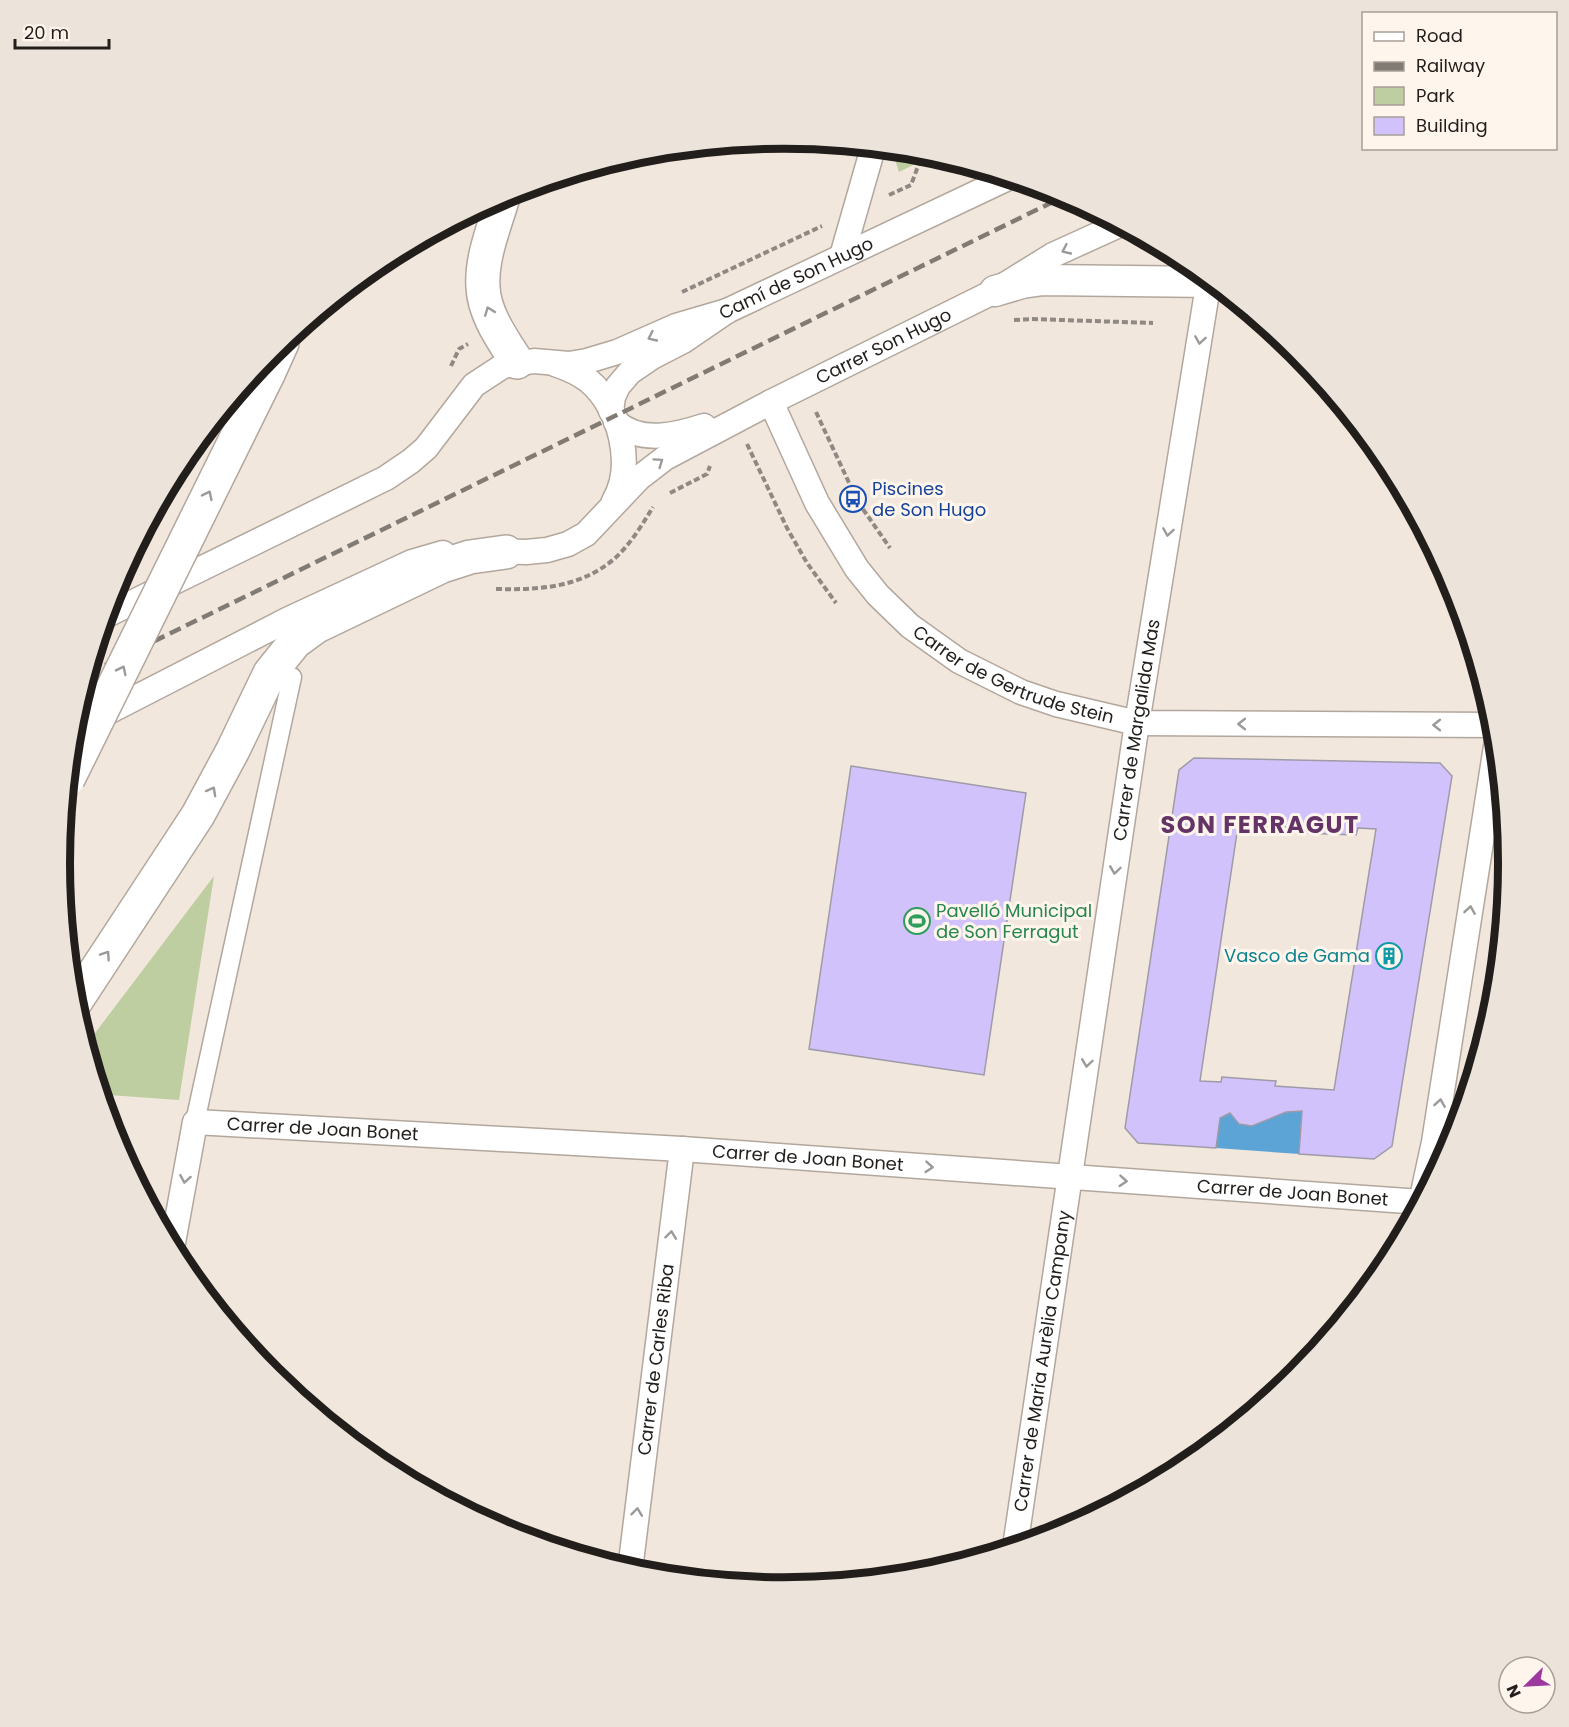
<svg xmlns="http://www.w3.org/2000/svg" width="1569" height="1727" font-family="Poppins,sans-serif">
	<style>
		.green { fill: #becea0 }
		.water { fill: #5da4d6 }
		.building { fill: #d2c2fc; stroke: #9e9ba7; stroke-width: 1.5; fill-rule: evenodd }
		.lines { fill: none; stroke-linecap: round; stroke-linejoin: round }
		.pedestrian-casing { stroke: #b2a79d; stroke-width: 21 }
		.minor-casing { stroke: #b2a79d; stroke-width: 27 }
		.tertiary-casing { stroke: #b2a79d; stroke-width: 33 }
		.motorway-casing { stroke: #b2a79d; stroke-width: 36 }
		.path { stroke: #908882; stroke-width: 4; stroke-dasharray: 6 3; stroke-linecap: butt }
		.pedestrian { stroke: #fff; stroke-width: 18 }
		.minor { stroke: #fff; stroke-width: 24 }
		.tertiary { stroke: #fff; stroke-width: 30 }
		.motorway { stroke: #fff; stroke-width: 33 }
		.rail { stroke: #827b74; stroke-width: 4.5; stroke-dasharray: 12 6; stroke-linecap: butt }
		.motorway-bridge-casing { stroke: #b2a79d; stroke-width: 36; stroke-linecap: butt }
		.motorway-bridge { stroke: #fff; stroke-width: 33 }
		.oneway { stroke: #9c9a98 }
		.labels { text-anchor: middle; stroke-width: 6; stroke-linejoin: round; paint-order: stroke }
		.street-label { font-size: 18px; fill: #221e1b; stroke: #fef5ec }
		.transit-label { font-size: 18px; fill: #164399; stroke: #fef5ec; text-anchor: start }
		.leisure-label { font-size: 18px; fill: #27864d; stroke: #fef5ec; text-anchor: start }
		.culture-label { font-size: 18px; fill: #0d838f; stroke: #fef5ec; text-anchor: end }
		.district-label { font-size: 24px; font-weight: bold; letter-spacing: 1.5px; fill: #653466; stroke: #fef5ec }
		.rim { fill: none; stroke: #221e1b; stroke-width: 8 }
	</style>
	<rect width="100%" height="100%" fill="#f2e7dd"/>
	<g class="green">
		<polygon points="894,150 933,155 899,172 893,154"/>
		<polygon points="214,876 179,1100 109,1095 104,1104 86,1045"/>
	</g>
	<path class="water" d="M 1302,1111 L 1299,1154 L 1216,1148 L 1220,1118 L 1230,1113 L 1239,1124 C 1264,1129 1277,1109 1302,1111 Z"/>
	<g class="building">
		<path d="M 1194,758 L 1440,763 L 1452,776 L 1392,1146 L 1374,1159 L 1299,1154 L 1302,1111 L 1286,1112 L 1252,1126 L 1239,1124 L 1230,1113 L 1220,1118 L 1216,1148 L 1138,1143 L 1125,1128 L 1179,770 ZM 1238,826 L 1301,827 L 1301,833 L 1356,835 L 1358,828 L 1376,829 L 1334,1090 L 1275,1086 L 1276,1081 L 1222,1077 L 1221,1082 L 1200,1081 Z"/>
		<polygon points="851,766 1026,793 984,1075 809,1049"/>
	</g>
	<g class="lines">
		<defs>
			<polyline id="pedestrian" points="195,1122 292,677"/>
			<g id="minor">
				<polyline points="842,256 873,148"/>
				<path d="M 555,364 C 567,368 579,373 589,381 C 620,407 635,465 614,501"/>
				<path id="s1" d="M 771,402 L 817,503 L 857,569 L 878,595 L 910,626 L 959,661 L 1021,692 L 1056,704 L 1137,723 L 1495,725"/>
				<path id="s2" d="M 611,411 L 613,397 L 618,386 L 630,372 L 652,357 L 683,341 L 727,311 L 1008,178"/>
				<path d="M 616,422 C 640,444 677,435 704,426"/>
				<path id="s3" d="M 489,551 L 526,552 L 547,550 L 568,544 L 586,534 L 639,478 L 665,458 L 771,402 L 995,291 L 1053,255 L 1119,225"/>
				<polyline points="107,615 386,478 411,461 426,448 474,385 503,366 534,361 569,364 587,361 617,352 676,326 727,311"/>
				<polyline points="73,730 287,620 412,562 443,553"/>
				<polyline points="1421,1202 1434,1142 1497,740"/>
				<path id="s4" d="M 172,1248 L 195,1122 L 682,1149 L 1421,1202"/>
				<path id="s5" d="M 1015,1547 L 1137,723 L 1209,280"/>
				<path id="s6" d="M 630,1570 L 682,1149"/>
				<polyline points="641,1573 651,1575"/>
			</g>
			<polyline id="tertiary" points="995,291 1022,283 1043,280 1213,282"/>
			<g id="motorway">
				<path d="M 503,197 C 495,225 481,257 483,287 C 484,314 503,340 517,362"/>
				<polyline points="268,374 282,343"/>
				<polyline points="74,1004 198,815 233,750 270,673 295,642 317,626 442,566 470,557 506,552"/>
			</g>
		</defs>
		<use href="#pedestrian" class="pedestrian-casing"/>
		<use href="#minor" class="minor-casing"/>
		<use href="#tertiary" class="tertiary-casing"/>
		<use href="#motorway" class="motorway-casing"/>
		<g class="path">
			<polyline points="889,195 911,185 923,153"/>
			<polyline points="682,292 822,226"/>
			<polyline points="1014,320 1032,319 1153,323"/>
			<polyline points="451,366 459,349 468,344"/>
			<polyline points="816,412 858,502 890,548"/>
			<polyline points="747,444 787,528 807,563 836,603"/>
			<polyline points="670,493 707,474 710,466"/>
			<path d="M 496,589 C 538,590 580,588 614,559 C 630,545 642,525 653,507"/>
		</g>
		<use href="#pedestrian" class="pedestrian"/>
		<use href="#minor" class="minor"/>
		<use href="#tertiary" class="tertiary"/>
		<use href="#motorway" class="motorway"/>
		<polyline class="rail" points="89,673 1065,196"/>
		<defs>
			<polyline id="motorway-bridge" points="68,779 268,374"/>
		</defs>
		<use href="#motorway-bridge" class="motorway-bridge-casing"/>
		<use href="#motorway-bridge" class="motorway-bridge"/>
	</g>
	<defs><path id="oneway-chevron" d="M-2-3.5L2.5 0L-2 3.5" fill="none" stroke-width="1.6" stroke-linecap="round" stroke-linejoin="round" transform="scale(1.5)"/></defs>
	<g class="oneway">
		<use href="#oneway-chevron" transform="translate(1066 250) rotate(155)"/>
		<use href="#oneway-chevron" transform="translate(489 311) rotate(-111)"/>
		<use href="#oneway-chevron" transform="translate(652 337) rotate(155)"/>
		<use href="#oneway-chevron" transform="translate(1200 340) rotate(99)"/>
		<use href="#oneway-chevron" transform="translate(659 462) rotate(-35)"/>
		<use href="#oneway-chevron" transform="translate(208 495) rotate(-64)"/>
		<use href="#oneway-chevron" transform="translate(1168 532) rotate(99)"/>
		<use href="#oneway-chevron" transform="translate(122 670) rotate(-64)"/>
		<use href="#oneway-chevron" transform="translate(1242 724) rotate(-180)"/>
		<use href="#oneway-chevron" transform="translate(1437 725) rotate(-180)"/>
		<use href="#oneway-chevron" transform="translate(212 791) rotate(-61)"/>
		<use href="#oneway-chevron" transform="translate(1115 870) rotate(98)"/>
		<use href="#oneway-chevron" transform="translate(1470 910) rotate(-81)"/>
		<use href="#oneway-chevron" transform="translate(106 955) rotate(-56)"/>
		<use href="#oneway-chevron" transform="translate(1087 1063) rotate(98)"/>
		<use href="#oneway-chevron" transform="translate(1440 1103) rotate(-81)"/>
		<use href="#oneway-chevron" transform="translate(929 1167) rotate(4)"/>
		<use href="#oneway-chevron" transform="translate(185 1179) rotate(100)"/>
		<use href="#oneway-chevron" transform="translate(1123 1181) rotate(4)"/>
		<use href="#oneway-chevron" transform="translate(671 1235) rotate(-83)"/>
		<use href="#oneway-chevron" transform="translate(637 1512) rotate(-83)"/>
	</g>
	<defs>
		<symbol id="bus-ring" viewBox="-11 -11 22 22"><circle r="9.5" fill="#fef5ec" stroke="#1a4fb4" stroke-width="1.5"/><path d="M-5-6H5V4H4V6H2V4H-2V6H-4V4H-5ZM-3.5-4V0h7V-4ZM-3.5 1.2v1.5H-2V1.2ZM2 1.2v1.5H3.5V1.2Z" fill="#1a4fb4"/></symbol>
		<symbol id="stadium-ring" viewBox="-11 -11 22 22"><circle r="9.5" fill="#fef5ec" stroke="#2e9e5b" stroke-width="1.5"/><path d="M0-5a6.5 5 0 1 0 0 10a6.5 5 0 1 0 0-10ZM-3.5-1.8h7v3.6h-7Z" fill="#2e9e5b"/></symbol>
		<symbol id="building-ring" viewBox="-11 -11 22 22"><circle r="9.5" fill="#fef5ec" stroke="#0f9aa8" stroke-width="1.5"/><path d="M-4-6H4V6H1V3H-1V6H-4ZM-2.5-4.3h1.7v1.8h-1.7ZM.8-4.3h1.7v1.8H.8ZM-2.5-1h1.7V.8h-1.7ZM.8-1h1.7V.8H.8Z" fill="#0f9aa8"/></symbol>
	</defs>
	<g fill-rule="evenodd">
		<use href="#bus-ring" x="838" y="484" width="30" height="30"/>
		<use href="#stadium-ring" x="902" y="906" width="30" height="30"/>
		<use href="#building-ring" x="1374" y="941" width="30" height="30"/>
	</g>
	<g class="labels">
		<g class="street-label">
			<text dy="6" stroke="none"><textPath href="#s2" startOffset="236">Camí de Son Hugo</textPath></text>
			<text dy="6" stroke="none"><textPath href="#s3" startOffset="456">Carrer Son Hugo</textPath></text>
			<text dy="6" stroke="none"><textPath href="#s1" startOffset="382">Carrer de Gertrude Stein</textPath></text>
			<text dy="6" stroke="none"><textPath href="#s5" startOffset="826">Carrer de Margalida Mas</textPath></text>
			<text dy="6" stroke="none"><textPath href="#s4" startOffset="256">Carrer de Joan Bonet</textPath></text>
			<text dy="6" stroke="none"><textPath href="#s4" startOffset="742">Carrer de Joan Bonet</textPath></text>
			<text dy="6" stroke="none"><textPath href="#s4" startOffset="1228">Carrer de Joan Bonet</textPath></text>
			<text dy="6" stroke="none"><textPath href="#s6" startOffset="212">Carrer de Carles Riba</textPath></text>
			<text dy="6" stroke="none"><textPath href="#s5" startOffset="188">Carrer de Maria Aurèlia Campany</textPath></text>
		</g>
		<g class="transit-label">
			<text x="872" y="495">Piscines<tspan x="872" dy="21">de Son Hugo</tspan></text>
		</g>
		<g class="leisure-label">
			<text x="936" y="917">Pavelló Municipal<tspan x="936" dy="21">de Son Ferragut</tspan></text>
		</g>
		<g class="culture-label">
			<text x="1370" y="962">Vasco de Gama</text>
		</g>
		<g class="district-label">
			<text x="1260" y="833">SON FERRAGUT</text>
		</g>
	</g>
	<path d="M0 0H1569V1727H0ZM70 863a714 714 0 1 1 1428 0a714 714 0 1 1-1428 0Z" fill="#ece4db" fill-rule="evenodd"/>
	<path class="rim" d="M70 863a714 714 0 1 1 1428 0a714 714 0 1 1-1428 0Z"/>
	<rect x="1362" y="12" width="195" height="138" fill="#fef5ec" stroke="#a69f98" stroke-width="1.5"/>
	<rect x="1374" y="32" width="30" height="9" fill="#ffffff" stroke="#a69f98" stroke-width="1.5"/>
	<text x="1416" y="42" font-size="18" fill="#221e1b">Road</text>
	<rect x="1374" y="62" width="30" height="9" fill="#827b74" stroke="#a69f98" stroke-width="1.5"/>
	<text x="1416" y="72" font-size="18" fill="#221e1b">Railway</text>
	<rect x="1374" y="87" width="30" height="18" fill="#becea0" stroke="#a69f98" stroke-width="1.5"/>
	<text x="1416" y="102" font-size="18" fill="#221e1b">Park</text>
	<rect x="1374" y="117" width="30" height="18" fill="#d2c2fc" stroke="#a69f98" stroke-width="1.5"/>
	<text x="1416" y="132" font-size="18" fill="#221e1b">Building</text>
	<g transform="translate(1527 1685) rotate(246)"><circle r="28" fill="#fef5ec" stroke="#a69f98" stroke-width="1.5"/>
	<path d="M0-4.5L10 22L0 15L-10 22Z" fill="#9c389e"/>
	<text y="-9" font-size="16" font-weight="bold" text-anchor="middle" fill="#221e1b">N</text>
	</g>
	<path d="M15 39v9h94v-9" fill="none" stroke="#221e1b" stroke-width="3"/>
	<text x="24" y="39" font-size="18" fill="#221e1b" stroke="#fef5ec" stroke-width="4.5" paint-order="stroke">20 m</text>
</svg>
